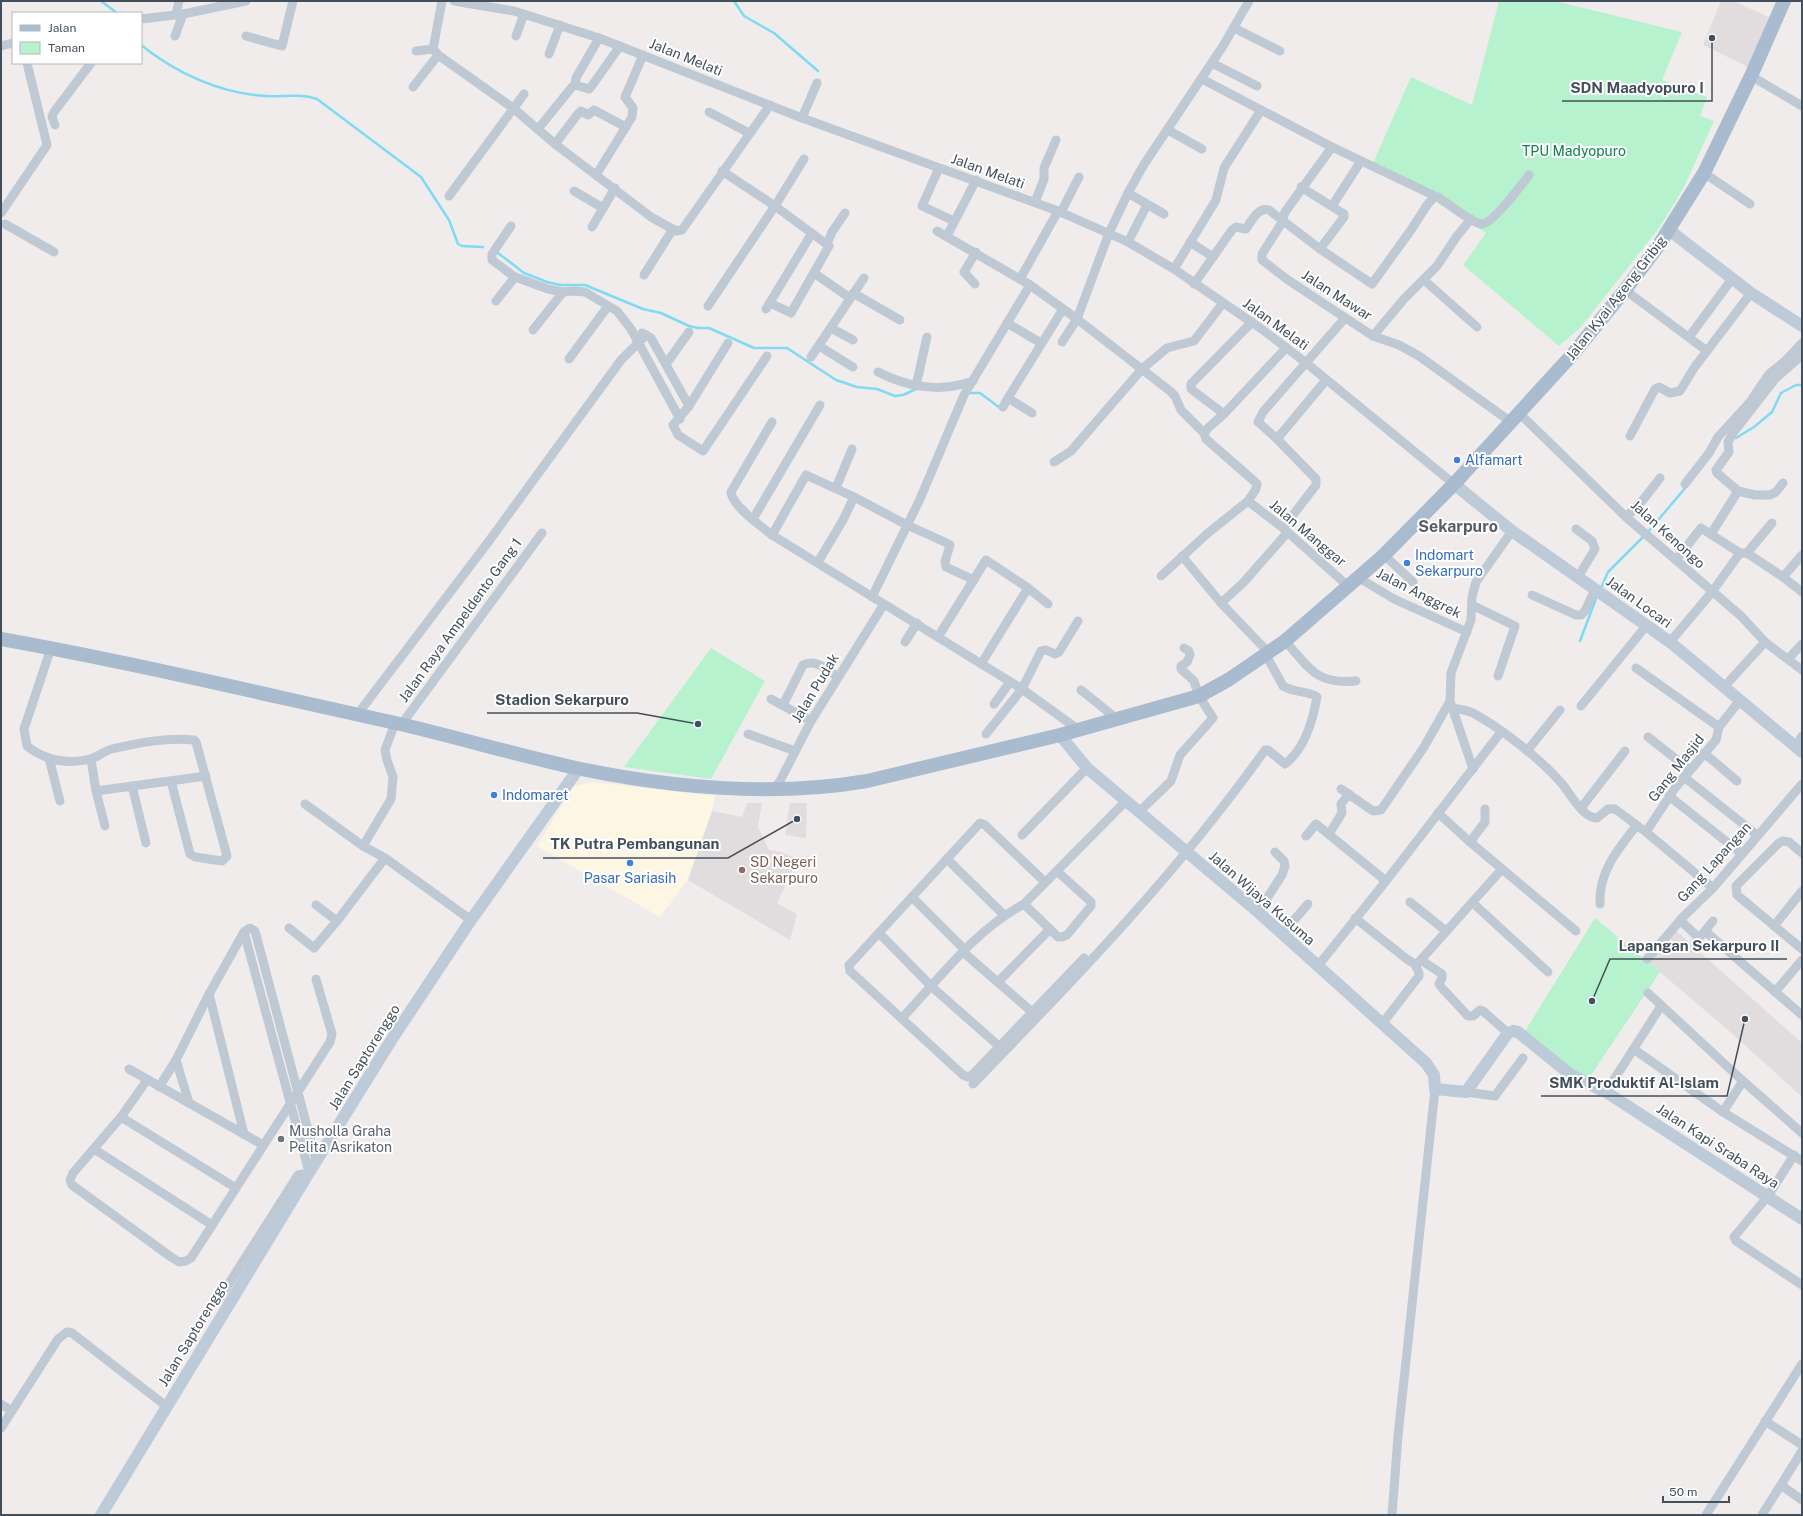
<svg xmlns="http://www.w3.org/2000/svg" width="1803" height="1516" font-family="'Public Sans',sans-serif">
	<style>
		.commercial { fill: #fdf6e3 }
		.education { fill: #e1ddde }
		.green { fill: #b6f2ce }
		.lines { fill: none; stroke-linecap: round; stroke-linejoin: round }
		.stream { stroke: #7fdaf3; stroke-width: 2.5 }
		.street { stroke: #bec9d4; stroke-width: 9 }
		.secondary { stroke: #bdcad8; stroke-width: 12 }
		.primary { stroke: #a9bccf; stroke-width: 14 }
		.shop-dot { fill: #3f7fe0; stroke: #fff; stroke-width: 1.5 }
		.education-dot { fill: #8d6e63; stroke: #fff; stroke-width: 1.5 }
		.worship-dot { fill: #6b7280; stroke: #fff; stroke-width: 1.5 }
		.labels { text-anchor: middle; stroke-width: 4; stroke-linejoin: round; paint-order: stroke }
		.street-label { font-size: 14px; fill: #43505c; stroke: #fff }
		.park-label { font-size: 14px; fill: #0f824a; stroke: #fff }
		.shop-label { font-size: 14px; fill: #366cbe; stroke: #fff; text-anchor: start }
		.education-label { font-size: 14px; fill: #785e54; stroke: #fff; text-anchor: start }
		.worship-label { font-size: 14px; fill: #5b616d; stroke: #fff; text-anchor: start }
		.quarter-label { font-size: 16px; font-weight: bold; fill: #595d62; stroke: #fff }
		.leader { fill: none; stroke: #43505c; stroke-width: 1.5 }
		.callout-dot { fill: #43505c; stroke: #fff; stroke-width: 1.5 }
		.callout-label { font-size: 15px; text-anchor: middle; font-weight: bold; fill: #43505c; stroke: #fff; stroke-width: 4; stroke-linejoin: round; paint-order: stroke }
	</style>
	<rect width="100%" height="100%" fill="#f0ecec"/>
	<polygon class="commercial" points="592,782 715,796 712,811 688,880 660,917 537,846 573,787"/>
	<g class="education">
		<polygon points="1721,1 1733,1 1771,18 1748,67 1703,45"/>
		<polygon points="747,803 762,803 758,827 769,850 781,852 798,859 777,903 797,914 790,940 688,880 712,811 742,817"/>
		<polygon points="790,803 807,803 806,838 785,835"/>
		<polygon points="1674,929 1802,1043 1802,1097 1729,1031 1647,961"/>
	</g>
	<g class="green">
		<polygon points="1499,1 1555,1 1682,32 1662,80 1707,97 1700,116 1714,121 1683,189 1659,228 1580,328 1559,346 1463,265 1486,233 1373,163 1411,77 1472,105"/>
		<polygon points="711,648 765,681 711,779 624,767"/>
		<polygon points="1595,918 1660,972 1587,1081 1525,1031"/>
	</g>
	<g class="lines">
		<g class="stream">
			<polyline points="101,1 117,13"/>
			<polyline points="734,1 744,16 774,33 818,71"/>
			<path d="M 141,45 C 176,73 219,93 265,96 C 283,97 299,93 317,99 L 421,177 L 449,220 L 458,244 L 462,246 L 483,247"/>
			<polyline points="498,253 524,273 547,282 560,285 585,285 643,309 661,313 689,326 698,328 709,328 754,348 787,348 836,380 857,387 877,389 895,396 903,395 916,389"/>
			<polyline points="968,393 980,393 1000,408"/>
			<polyline points="1733,438 1736,438 1754,427 1772,412 1781,393 1796,385 1802,385"/>
			<polyline points="1648,532 1686,487"/>
			<polyline points="1601,588 1608,572 1644,536"/>
			<polyline points="1580,641 1597,596"/>
		</g>
		<g class="street">
			<polyline points="442,1 433,49 438,55 513,108 555,144 651,217 676,231 682,230 770,105"/>
			<polyline points="454,1 514,11 599,38 802,118 1058,211 1128,242 1174,269 1263,330 1305,362 1454,484"/>
			<polyline points="176,15 179,1"/>
			<polyline points="141,19 183,14 246,1"/>
			<polyline points="1234,28 1280,51"/>
			<polyline points="175,36 183,14"/>
			<polyline points="246,36 282,46 293,1"/>
			<polyline points="516,36 524,14"/>
			<polyline points="1,46 13,43"/>
			<polyline points="416,51 433,49"/>
			<polyline points="549,54 560,25"/>
			<polyline points="1212,63 1257,86"/>
			<polyline points="1751,76 1802,106"/>
			<polyline points="1202,79 1261,110"/>
			<polyline points="575,85 576,78 599,38"/>
			<polyline points="413,87 438,55"/>
			<polyline points="709,112 749,133"/>
			<polyline points="802,118 817,83"/>
			<polyline points="55,125 52,117 54,112 91,63"/>
			<polyline points="538,129 572,87 575,85 589,89 591,87 620,46"/>
			<polyline points="1168,130 1202,149"/>
			<polyline points="555,144 577,115 581,111 588,115 594,110 626,127"/>
			<polyline points="1332,147 1435,196"/>
			<polyline points="939,168 922,206 954,221"/>
			<polyline points="722,171 775,206 829,246 791,313 770,303"/>
			<polyline points="1704,173 1750,204"/>
			<polyline points="596,175 632,117 633,108 625,97 643,55"/>
			<polyline points="1301,187 1344,214 1344,217 1320,249"/>
			<polyline points="574,191 603,208"/>
			<polyline points="1128,193 1164,214"/>
			<polyline points="449,196 524,94"/>
			<polyline points="1035,202 1044,179 1044,168 1056,140"/>
			<polyline points="1332,206 1361,161"/>
			<polyline points="1061,212 1079,177"/>
			<polyline points="1,213 47,145 27,63"/>
			<polyline points="5,224 54,252"/>
			<polyline points="511,226 492,254 492,260 515,277 548,289 563,292 574,291 585,292 617,311 631,329 680,419"/>
			<polyline points="592,227 615,188"/>
			<polyline points="937,231 1030,285"/>
			<polyline points="947,236 976,180"/>
			<polyline points="1128,242 1147,205"/>
			<polyline points="1190,242 1213,257"/>
			<polyline points="827,244 832,232 845,213"/>
			<polyline points="1174,269 1216,200 1224,168 1261,110 1332,147 1285,212 1281,224 1262,254 1262,260 1288,280 1373,336 1399,345 1419,356 1511,422"/>
			<polyline points="814,273 850,298"/>
			<polyline points="644,275 673,229"/>
			<polyline points="1020,279 1058,211"/>
			<polyline points="1424,280 1477,327"/>
			<polyline points="975,284 964,272 976,252"/>
			<path d="M 1194,284 L 1232,230 L 1236,227 L 1246,229 C 1252,220 1258,207 1269,210 L 1320,249 L 1372,284 L 1411,230 L 1427,205 L 1434,197 L 1438,197 C 1449,204 1470,222 1481,224 C 1492,225 1522,184 1529,175"/>
			<polyline points="1625,290 1707,351"/>
			<polyline points="853,293 900,320"/>
			<polyline points="496,301 515,277"/>
			<polyline points="708,306 775,206 804,159"/>
			<polyline points="766,309 812,233"/>
			<polyline points="1007,323 1041,343"/>
			<polyline points="831,328 853,340"/>
			<polyline points="533,330 563,292"/>
			<polyline points="642,333 651,338 689,406"/>
			<polyline points="1373,336 1404,299 1437,266 1457,236 1471,219"/>
			<polyline points="1689,337 1732,279"/>
			<polyline points="1062,342 1077,319 1170,391 1175,396 1181,410 1204,433"/>
			<polyline points="728,343 689,406 673,425 678,435 703,451 767,356"/>
			<polyline points="819,346 853,367"/>
			<polyline points="811,357 864,278"/>
			<polyline points="569,359 608,306"/>
			<polyline points="666,364 689,332"/>
			<path d="M 878,372 C 907,387 941,393 973,381"/>
			<polyline points="916,386 927,337"/>
			<polyline points="1003,407 1008,398"/>
			<polyline points="1032,413 1008,398 1063,309"/>
			<polyline points="1519,413 1626,517 1741,616 1765,642 1802,670"/>
			<polyline points="1224,414 1191,389 1191,384 1252,322"/>
			<path d="M 772,422 L 731,492 C 732,506 761,526 772,535 L 1022,689 L 1079,730"/>
			<polyline points="1630,436 1655,389 1659,387 1670,393 1680,391 1694,368 1751,293"/>
			<polyline points="1277,439 1326,380"/>
			<polyline points="1054,462 1071,451 1142,369 1167,348 1194,341 1223,303"/>
			<polyline points="1783,483 1776,492 1770,495 1755,495 1738,491 1717,473 1716,470 1729,452 1728,442 1733,433 1775,379 1802,355"/>
			<polyline points="1685,484 1709,453 1718,437 1750,402 1769,374 1785,361 1802,343"/>
			<polyline points="836,488 852,449"/>
			<polyline points="1248,501 1283,528 1349,587"/>
			<polyline points="1626,517 1643,500 1660,478"/>
			<polyline points="753,519 820,405"/>
			<polyline points="1283,528 1316,485 1316,479 1277,439 1258,422 1263,412 1345,318"/>
			<polyline points="1576,529 1592,541 1595,549 1578,577"/>
			<polyline points="1711,534 1738,491"/>
			<polyline points="772,535 806,475 854,497 907,525 947,543 950,545 945,562 946,567 974,580"/>
			<polyline points="1747,553 1783,577 1802,555"/>
			<polyline points="1384,555 1413,582"/>
			<polyline points="1182,556 1221,603 1269,653"/>
			<polyline points="1676,560 1701,528 1740,553 1747,553 1772,523"/>
			<polyline points="818,562 843,520 854,497"/>
			<polyline points="1161,576 1208,533 1248,501 1256,489 1257,484 1254,481 1206,439 1204,433 1208,428 1224,414 1286,348"/>
			<polyline points="1783,577 1802,592"/>
			<polyline points="1359,578 1394,599 1467,632"/>
			<polyline points="1532,595 1576,615 1581,615 1585,611 1595,589"/>
			<polyline points="872,597 920,499 964,395 1030,285 1077,319 1109,233 1128,193 1143,166 1223,46 1249,1"/>
			<polyline points="1221,603 1243,583 1287,533"/>
			<polyline points="1472,605 1515,626 1498,676"/>
			<polyline points="938,637 986,560 1028,588 1048,604"/>
			<path d="M 1285,641 C 1309,667 1315,685 1356,681"/>
			<polyline points="905,642 917,623"/>
			<polyline points="1670,642 1712,592 1740,553"/>
			<path d="M 51,648 L 24,729 L 27,746 C 44,760 68,765 90,759 C 98,757 104,751 112,749 C 138,743 167,737 194,740 L 196,742 L 227,856 L 222,861 L 195,857 L 190,854 L 171,781"/>
			<polyline points="1788,659 1802,644"/>
			<polyline points="981,664 1028,588"/>
			<polyline points="1636,668 1719,727"/>
			<polyline points="1724,687 1765,642"/>
			<polyline points="1081,690 1117,719"/>
			<polyline points="771,699 811,721"/>
			<polyline points="994,704 1010,682"/>
			<path d="M 783,705 L 803,665 C 815,658 828,670 838,677"/>
			<polyline points="1581,706 1646,626"/>
			<path d="M 1452,708 C 1459,709 1467,710 1473,713 C 1501,728 1543,761 1563,785 C 1571,795 1583,818 1597,818 L 1608,809 L 1615,809 L 1646,832 L 1713,888"/>
			<polyline points="357,715 489,541 621,360 646,335"/>
			<polyline points="401,725 542,533"/>
			<polyline points="748,734 795,751"/>
			<polyline points="986,734 1022,689 1041,651 1046,650 1055,654 1059,652 1078,621"/>
			<polyline points="1648,737 1690,770"/>
			<polyline points="1796,747 1802,736"/>
			<polyline points="1527,751 1560,710"/>
			<polyline points="1704,753 1737,781"/>
			<polyline points="49,758 60,801"/>
			<polyline points="91,759 96,791 105,826"/>
			<polyline points="1473,769 1450,701 1451,673 1471,620 1472,597 1476,582 1512,531"/>
			<polyline points="1684,777 1757,835"/>
			<polyline points="132,786 146,843"/>
			<polyline points="774,789 780,781 811,721 884,604"/>
			<polyline points="1341,789 1373,811 1381,810 1424,747 1450,701"/>
			<polyline points="96,791 206,776"/>
			<polyline points="1669,796 1742,854"/>
			<polyline points="305,804 363,846 385,858 471,920"/>
			<polyline points="1581,808 1625,751"/>
			<polyline points="1139,812 1171,781 1180,755 1213,718 1199,696 1194,681 1181,669 1181,666 1187,662 1190,655 1189,651 1184,648"/>
			<polyline points="1438,813 1470,842 1576,931"/>
			<polyline points="1646,832 1675,788 1716,740 1719,727 1740,700"/>
			<polyline points="1329,834 1342,813 1341,804 1349,794"/>
			<polyline points="1022,835 1087,768"/>
			<polyline points="1306,836 1316,824 1386,881"/>
			<polyline points="1470,842 1485,822 1485,809"/>
			<polyline points="363,846 391,799 393,777 387,760 385,750 395,723"/>
			<polyline points="1802,853 1789,842 1783,841 1779,843 1736,886 1737,895 1802,949"/>
			<polyline points="947,859 1004,915"/>
			<polyline points="1045,882 985,825 980,823 853,961 849,965 850,971 963,1075 968,1077 973,1074 1084,958"/>
			<polyline points="912,897 965,950"/>
			<polyline points="1410,902 1446,931"/>
			<polyline points="1473,903 1548,972"/>
			<polyline points="1024,904 1058,937 1062,937 1067,935 1091,906 1091,902 1057,871"/>
			<path d="M 1600,904 C 1598,873 1618,849 1636,826"/>
			<polyline points="316,905 337,921"/>
			<polyline points="1258,912 1282,875 1285,866 1284,861 1275,852"/>
			<polyline points="1355,918 1408,960 1415,964 1418,963 1502,869"/>
			<polyline points="1680,920 1699,938"/>
			<polyline points="1774,926 1802,891"/>
			<polyline points="289,928 314,948 337,921 385,858"/>
			<polyline points="1705,931 1802,1015"/>
			<polyline points="244,932 309,1172"/>
			<polyline points="879,933 932,987 1000,1047"/>
			<polyline points="1282,934 1308,904"/>
			<polyline points="1695,943 1713,921"/>
			<polyline points="963,952 1032,1012"/>
			<polyline points="1647,959 1683,917 1713,888 1802,784"/>
			<polyline points="1421,960 1442,974 1442,978 1439,984 1441,987 1468,1016 1473,1016 1480,1010 1483,1011 1508,1033"/>
			<polyline points="1317,967 1386,881 1501,732"/>
			<polyline points="998,982 1050,929"/>
			<polyline points="1775,992 1802,960"/>
			<polyline points="1648,993 1743,1081 1802,1133"/>
			<polyline points="209,994 244,1134"/>
			<path d="M 902,1018 C 940,978 975,930 1024,904 L 1126,801"/>
			<polyline points="1382,1024 1419,976 1419,973 1415,964"/>
			<polyline points="1635,1050 1723,1112 1802,1161"/>
			<polyline points="176,1060 189,1103"/>
			<polyline points="129,1069 263,1145"/>
			<polyline points="147,1080 121,1117 73,1173 70,1180 72,1185 171,1257 179,1262 186,1261 191,1258 330,1042 332,1034 316,979"/>
			<path d="M 973,1084 C 1076,978 1179,871 1265,750 L 1268,750 L 1285,764 C 1305,749 1313,720 1317,697 C 1312,692 1292,692 1283,686 L 1266,655"/>
			<polyline points="159,1087 176,1060 209,994 244,932 250,928 255,931 316,1160"/>
			<polyline points="1466,1092 1495,1096 1523,1058"/>
			<polyline points="1606,1092 1661,1006"/>
			<polyline points="1723,1112 1743,1081"/>
			<polyline points="121,1117 236,1188"/>
			<polyline points="94,1149 212,1225"/>
			<polyline points="1794,1155 1768,1196 1734,1237 1736,1241 1802,1285"/>
			<polyline points="219,1299 298,1175 303,1174 307,1176"/>
			<polyline points="1,1404 12,1411"/>
			<polyline points="1765,1421 1802,1445"/>
			<polyline points="1,1428 58,1339 67,1332 72,1333 166,1406"/>
			<polyline points="1781,1485 1802,1500"/>
			<polyline points="1392,1515 1398,1436 1435,1089"/>
			<polyline points="1706,1515 1802,1364"/>
			<polyline points="1762,1515 1802,1451"/>
		</g>
		<g class="secondary">
			<polyline points="1669,230 1751,293 1802,326"/>
			<polyline points="1454,484 1512,531 1670,642 1802,752"/>
			<polyline points="1060,735 1087,768 1258,912 1426,1063 1434,1075 1435,1089 1466,1092 1508,1033 1513,1031 1518,1032 1571,1075 1606,1092 1802,1219"/>
			<polyline points="101,1515 307,1176 392,1039 471,920 579,768"/>
		</g>
		<path class="primary" d="M 1,639 C 135,663 267,695 400,724 C 460,738 520,756 581,769 C 674,788 774,797 867,781 L 1060,735 L 1199,696 L 1228,680 L 1285,641 L 1384,555 L 1454,484 L 1572,355 L 1625,290 L 1659,245 L 1704,173 L 1751,76 L 1784,1"/>
	</g>
	<g class="shop-dot">
		<circle cx="1457" cy="460" r="4"/>
		<circle cx="1407" cy="563" r="4"/>
		<circle cx="494" cy="795" r="4"/>
		<circle cx="630" cy="863" r="4"/>
	</g>
	<circle class="education-dot" cx="742" cy="870" r="4"/>
	<circle class="worship-dot" cx="281" cy="1139" r="4"/>
	<g class="labels">
		<g class="street-label">
			<text transform="translate(686 57) rotate(22)" y="5">Jalan Melati</text>
			<text transform="translate(988 171) rotate(20)" y="5">Jalan Melati</text>
			<text transform="translate(1337 295) rotate(33)" y="5">Jalan Mawar</text>
			<text transform="translate(1616 298) rotate(-52)" y="5">Jalan Kyai Ageng Gribig</text>
			<text transform="translate(1276 324) rotate(36)" y="5">Jalan Melati</text>
			<text transform="translate(1308 533) rotate(40)" y="5">Jalan Manggar</text>
			<text transform="translate(1668 534) rotate(42)" y="5">Jalan Kenongo</text>
			<text transform="translate(1419 593) rotate(27)" y="5">Jalan Anggrek</text>
			<text transform="translate(1639 602) rotate(36)" y="5">Jalan Locari</text>
			<text transform="translate(460 620) rotate(-54)" y="5">Jalan Raya Ampeldento Gang 1</text>
			<text transform="translate(815 688) rotate(-59)" y="5">Jalan Pudak</text>
			<text transform="translate(1676 768) rotate(-52)" y="5">Gang Masjid</text>
			<text transform="translate(1714 862) rotate(-48)" y="5">Gang Lapangan</text>
			<text transform="translate(1262 898) rotate(41)" y="5">Jalan Wijaya Kusuma</text>
			<text transform="translate(364 1057) rotate(-58)" y="5">Jalan Saptorenggo</text>
			<text transform="translate(1718 1146) rotate(33)" y="5">Jalan Kapi Sraba Raya</text>
			<text transform="translate(193 1333) rotate(-59)" y="5">Jalan Saptorenggo</text>
		</g>
		<g class="park-label">
			<text x="1574" y="156">TPU Madyopuro</text>
		</g>
		<g class="shop-label">
			<text x="1465" y="465">Alfamart</text>
			<text x="1415" y="560">Indomart<tspan x="1415" dy="16">Sekarpuro</tspan></text>
			<text x="502" y="800">Indomaret</text>
			<text x="630" y="883" text-anchor="middle">Pasar Sariasih</text>
		</g>
		<g class="education-label">
			<text x="750" y="867">SD Negeri<tspan x="750" dy="16">Sekarpuro</tspan></text>
		</g>
		<g class="worship-label">
			<text x="289" y="1136">Musholla Graha<tspan x="289" dy="16">Pelita Asrikaton</tspan></text>
		</g>
		<g class="quarter-label">
			<text x="1458" y="532">Sekarpuro</text>
		</g>
	</g>
	<path class="leader" d="M1712 38L1712 101H1562M698 724L637 713H487M797 819L728 858H543M1592 1001L1610 959H1787M1745 1019L1727 1096H1541"/>
	<g class="callout-dot">
		<circle cx="1712" cy="38" r="4"/>
		<circle cx="698" cy="724" r="4"/>
		<circle cx="797" cy="819" r="4"/>
		<circle cx="1592" cy="1001" r="4"/>
		<circle cx="1745" cy="1019" r="4"/>
	</g>
	<g class="callout-label">
		<text x="1637" y="93">SDN Maadyopuro I</text>
		<text x="562" y="705">Stadion Sekarpuro</text>
		<text x="635" y="849">TK Putra Pembangunan</text>
		<text x="1699" y="951">Lapangan Sekarpuro II</text>
		<text x="1634" y="1088">SMK Produktif Al-Islam</text>
	</g>
	<rect width="1803" height="1516" fill="none" stroke="#43505c" stroke-width="4"/>
	<rect x="12" y="12" width="130" height="52" fill="#ffffff" stroke="#b4b9be"/>
	<rect x="20" y="25" width="20" height="6" fill="#a9bccf" stroke="#b4b9be"/>
	<text x="48" y="32" font-size="12" fill="#43505c">Jalan</text>
	<rect x="20" y="42" width="20" height="12" fill="#b6f2ce" stroke="#b4b9be"/>
	<text x="48" y="52" font-size="12" fill="#43505c">Taman</text>
	<path d="M1663 1496v6h66v-6" fill="none" stroke="#43505c" stroke-width="2"/>
	<text x="1669" y="1496" font-size="12" fill="#43505c" stroke="#ffffff" stroke-width="3" paint-order="stroke">50 m</text>
</svg>
